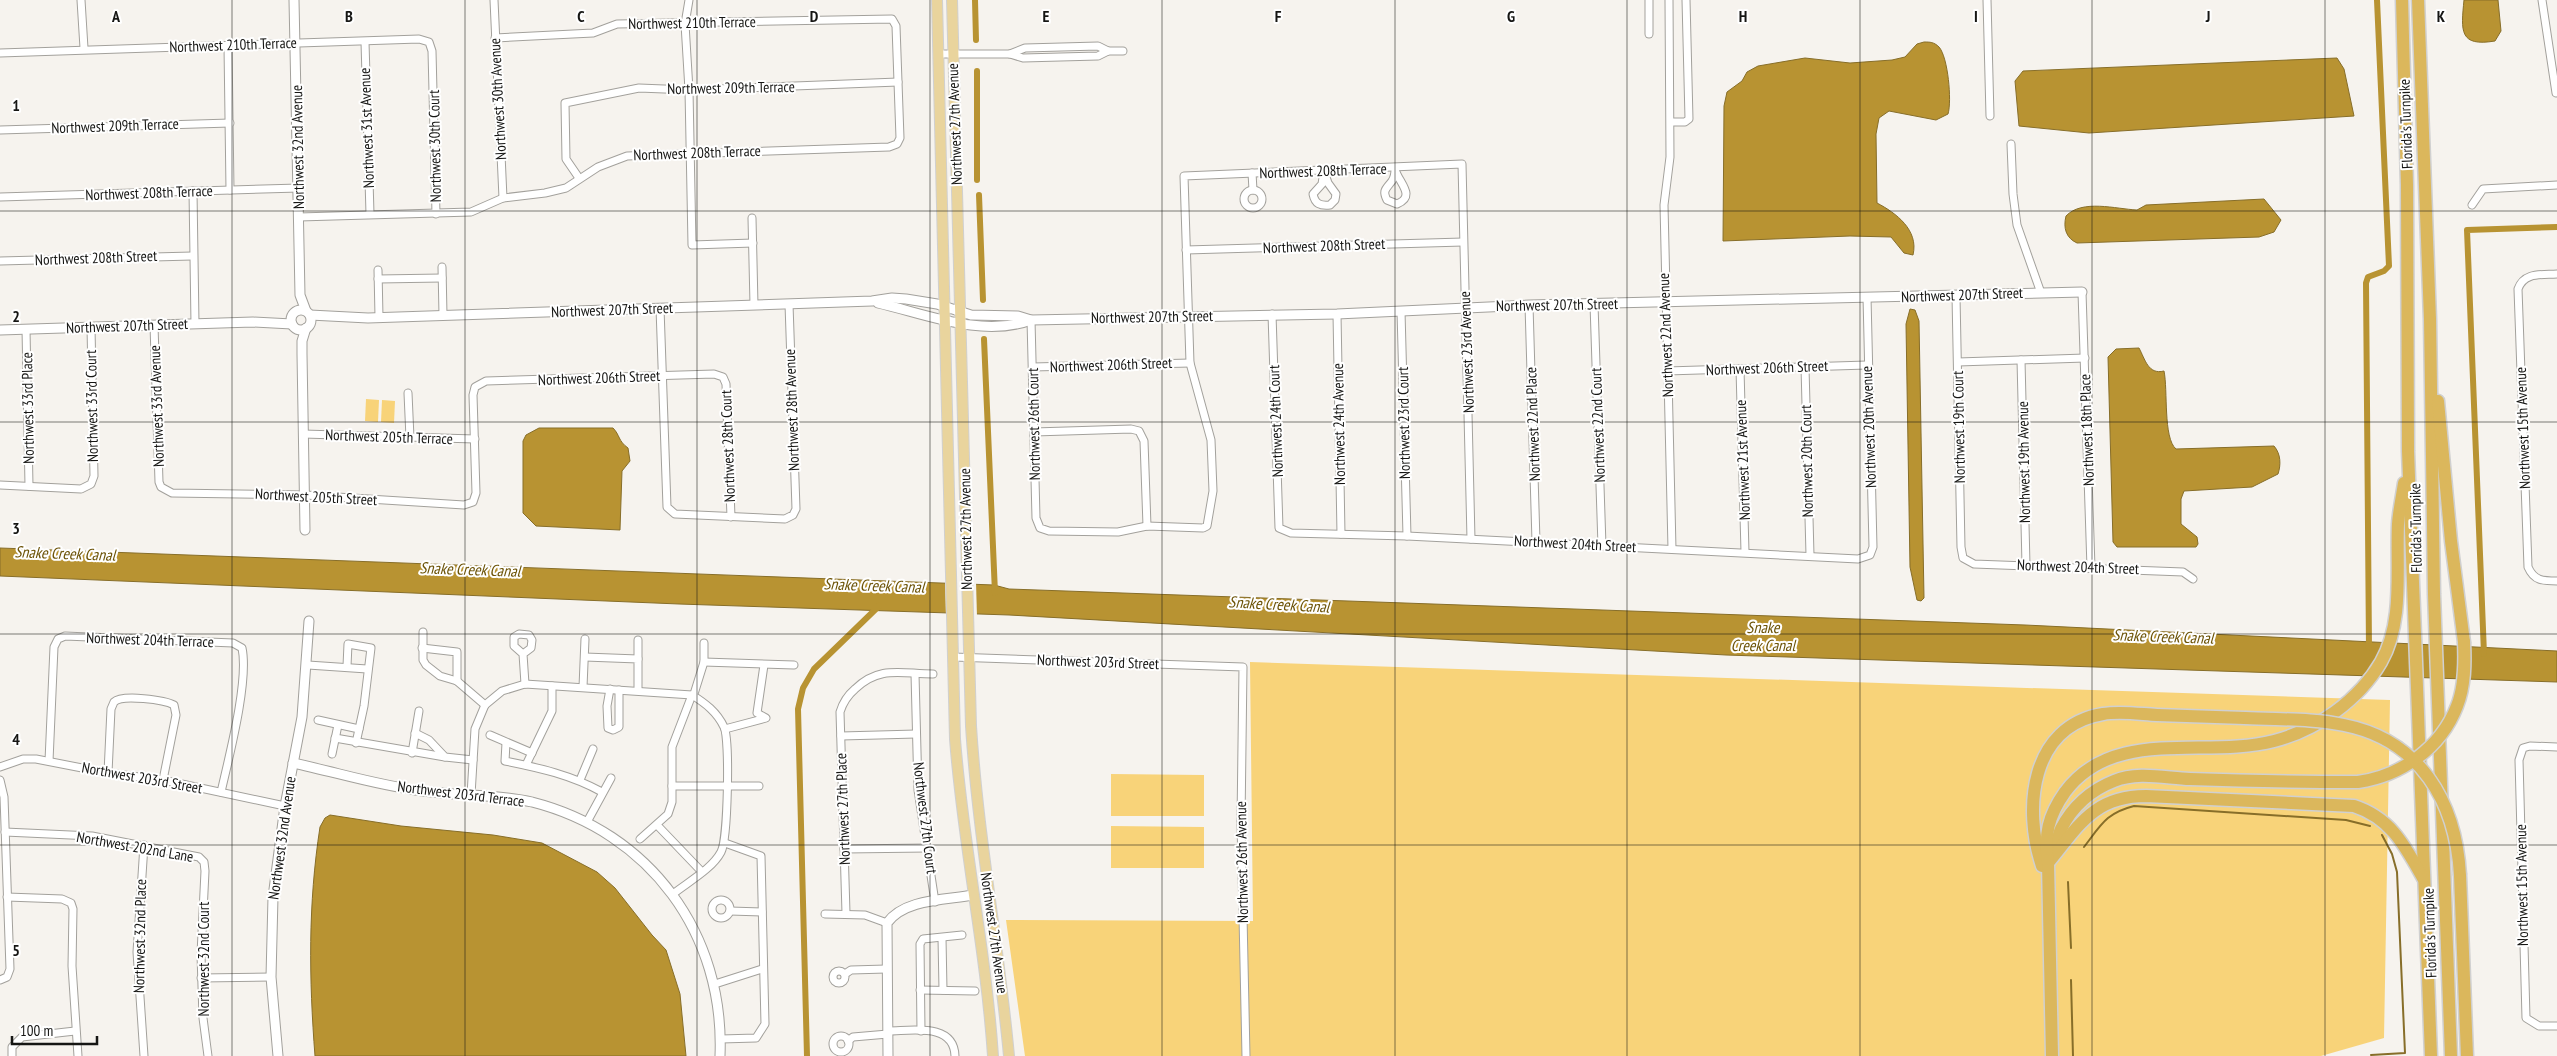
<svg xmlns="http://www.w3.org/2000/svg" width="2557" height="1056" font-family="'PT Sans Narrow',sans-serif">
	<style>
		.green { fill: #f8d379 }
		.water { fill: #b89332; stroke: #876e29 }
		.pier { fill: #f6f3ee }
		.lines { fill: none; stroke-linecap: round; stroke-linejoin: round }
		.stream { stroke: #876e29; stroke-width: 2 }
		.canal { stroke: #b89332; stroke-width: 6 }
		.minor-casing { stroke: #a3a19c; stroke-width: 9 }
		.tertiary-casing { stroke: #a3a19c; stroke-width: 11 }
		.primary-casing { stroke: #d0d0d0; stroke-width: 12 }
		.motorway-casing { stroke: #d0d0d0; stroke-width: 15 }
		.minor { stroke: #fff; stroke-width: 7 }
		.tertiary { stroke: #fff; stroke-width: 9 }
		.primary { stroke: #e9d49d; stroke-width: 10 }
		.motorway { stroke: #dbb75c; stroke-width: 12 }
		.motorway-bridge-casing { stroke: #d0d0d0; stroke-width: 15; stroke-linecap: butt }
		.motorway-bridge { stroke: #dbb75c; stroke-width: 12 }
		.grid { fill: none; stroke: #161614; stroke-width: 1; stroke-opacity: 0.55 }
		.labels { text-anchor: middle; stroke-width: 4; stroke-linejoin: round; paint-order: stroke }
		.street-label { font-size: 15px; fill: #161614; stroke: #fff }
		.water-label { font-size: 16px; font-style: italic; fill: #6c5307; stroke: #fff }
		.grid-label { font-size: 16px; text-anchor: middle; font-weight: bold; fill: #161614; stroke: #fff; stroke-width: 4; stroke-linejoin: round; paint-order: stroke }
	</style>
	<rect width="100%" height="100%" fill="#f6f3ee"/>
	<g class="green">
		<polygon points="366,399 379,400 378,422 365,421"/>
		<polygon points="382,400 395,401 394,423 381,422"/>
		<polygon points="1250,662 2390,700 2384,1038 2321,1056 1025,1056 1006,920 1253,921"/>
		<polygon points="1111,774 1204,775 1204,816 1111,816"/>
		<polygon points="1111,826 1204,827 1204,868 1111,868"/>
	</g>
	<g class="water">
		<path d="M 2464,0 L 2498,0 L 2501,31 L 2495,41 C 2459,47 2461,31 2464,0 Z"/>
		<path d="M 1924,42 C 1930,42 1934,42 1939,47 C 1948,57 1952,101 1948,114 L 1936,120 L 1889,111 L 1879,118 L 1876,134 L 1877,203 C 1896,213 1919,230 1913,255 L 1904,253 L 1891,237 L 1850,236 L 1723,241 L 1724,106 L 1727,92 L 1742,81 L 1747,72 L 1758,66 L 1805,58 L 1850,63 L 1892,60 L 1905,57 L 1917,44 Z"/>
		<polygon points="2337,58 2344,69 2354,116 2089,133 2019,126 2015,81 2023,71"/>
		<path d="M 2264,199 L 2281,220 L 2274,232 L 2259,237 L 2077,243 C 2066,238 2063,228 2066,216 C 2082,199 2116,209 2137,210 L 2146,205 Z"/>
		<polygon points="1910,309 1915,310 1919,321 1924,598 1921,601 1917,600 1910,567 1906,324"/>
		<path d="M 2139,348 C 2145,359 2148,375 2164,371 C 2168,390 2163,438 2176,449 L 2274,446 C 2281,454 2281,465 2278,474 L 2252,487 L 2184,491 L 2181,499 L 2181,524 L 2197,537 L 2198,544 L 2196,547 L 2117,547 L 2113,542 L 2108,357 L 2116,349 Z"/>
		<path d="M 539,428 L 613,428 C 620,435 618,441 628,448 L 630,461 L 622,471 L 620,530 L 536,526 L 523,513 L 523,441 L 526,435 Z"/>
		<polygon points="0,548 994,585 1009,589 2025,625 2557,651 2557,682 1726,655 1009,615 679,604 0,576"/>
		<path d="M 330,815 L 401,826 L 493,835 L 542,843 L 597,872 L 615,888 L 652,935 L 666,950 L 680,994 L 686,1056 L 315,1056 C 309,979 308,904 320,827 L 325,818 Z"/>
	</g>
	<polygon class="pier" points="945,581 976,582 977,617 946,616"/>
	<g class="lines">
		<g class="stream">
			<path d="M 2084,847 C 2101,825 2106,813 2134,806 L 2346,820 L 2370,826"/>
			<polyline points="2068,882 2071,948"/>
			<polyline points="2071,980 2073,1056"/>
			<polyline points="2371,1055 2405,1053 2397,872 2392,854 2382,835"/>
		</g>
		<g class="canal">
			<polyline points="975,0 976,40"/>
			<polyline points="977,180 977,71"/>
			<polyline points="979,195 983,300"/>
			<polyline points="984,339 995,593"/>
			<polyline points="2369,648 2366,283 2368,277 2384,271 2389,266 2377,0"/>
			<polyline points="2484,654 2467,230 2557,227"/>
			<polyline points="807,1056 798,709 803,688 814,669 879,606"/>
		</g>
		<defs>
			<g id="minor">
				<polyline points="81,0 84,48"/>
				<polyline points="494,0 503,198"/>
				<polyline points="689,0 685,24 689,90 692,245 753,243"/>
				<polyline points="1669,0 1670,157 1664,205 1672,549"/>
				<polyline points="1987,0 1990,116"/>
				<polyline points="2542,0 2556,93"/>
				<polyline points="1649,34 1649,0"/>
				<polyline points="365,42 370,214"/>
				<polyline points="228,46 230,190"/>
				<polyline points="0,53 419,39 429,42 432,51 436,214"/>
				<polyline points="939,54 1010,54 1023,58 1098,56 1108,51 1123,51"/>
				<polyline points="1010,54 1025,48 1098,46 1108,51"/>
				<polyline points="1671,122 1685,122 1689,119 1686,0"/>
				<polyline points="0,130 230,123"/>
				<polyline points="2011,144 2013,194 2017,225 2041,293"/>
				<path d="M 1395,169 C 1398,182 1417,196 1397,204 L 1387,200 C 1382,190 1386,189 1392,181 C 1394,178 1395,173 1395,169 Z"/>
				<path d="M 1324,171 L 1328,183 L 1336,194 L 1335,200 L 1330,205 C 1320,206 1315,204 1313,194 L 1322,184 Z"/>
				<polyline points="1252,173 1253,190"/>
				<polyline points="579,178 566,159 565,103 639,88 689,90 898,82"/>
				<circle cx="1253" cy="199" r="9"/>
				<polyline points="193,191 195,324"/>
				<polyline points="0,197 299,188"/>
				<polyline points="2472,205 2483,189 2557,185"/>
				<polyline points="299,217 471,212 503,198 545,193 566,188 598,167 627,156 889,147 897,144 900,138 896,26 892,19 617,24 593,33 495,38"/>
				<polyline points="752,218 754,305"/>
				<polyline points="1186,250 1463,242"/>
				<polyline points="0,261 192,256"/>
				<polyline points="442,267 443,315"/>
				<polyline points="378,270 379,317"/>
				<path d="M 2557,274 C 2541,275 2524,272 2518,289 L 2528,567 C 2534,581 2543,581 2557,581"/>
				<polyline points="378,279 442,278"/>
				<polyline points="2082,292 2091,568"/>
				<polyline points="1956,296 1961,547 1963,558 1974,564 2183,572 2193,579"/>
				<polyline points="1594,304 1602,546"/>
				<polyline points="1529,305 1536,542"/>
				<polyline points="660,308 667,507 675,514 785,519 793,515 796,509 789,304"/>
				<polyline points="1401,311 1407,536"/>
				<polyline points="1272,314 1279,528 1291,533 1407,536 1858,559 1870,555 1873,547 1867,297"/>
				<polyline points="1337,314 1341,534"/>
				<polyline points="1031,320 1036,518 1040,528 1049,531 1118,532 1147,526 1203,528 1207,526 1213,491 1211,440 1190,363 1184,176 1462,164 1471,539"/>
				<polyline points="154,325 159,482 161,487 172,493 305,495 464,505 473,502 476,493 473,395 475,387 486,381 714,374 723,377 726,384 731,517"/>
				<polyline points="26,329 29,486"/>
				<polyline points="2021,360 2026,565"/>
				<polyline points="1958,362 2085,358"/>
				<polyline points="1033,367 1190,363"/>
				<polyline points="1805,367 1810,555"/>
				<polyline points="1740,369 1745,552"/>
				<polyline points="1667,371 1867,365"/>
				<polyline points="408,393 410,438"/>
				<polyline points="1034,432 1131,429 1139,431 1144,441 1147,526"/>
				<polyline points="303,434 475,439"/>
				<polyline points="0,485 81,489 91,484 94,476 91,327"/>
				<polyline points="423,632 423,660 426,665 440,676 457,681 485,705"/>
				<polyline points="422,648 457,652 457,681"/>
				<polyline points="523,654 514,646 514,637 519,634 529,635 532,640 531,648 523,654 525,684"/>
				<polyline points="585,657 638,659 638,690"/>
				<polyline points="953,657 1243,667 1241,822 1246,1056"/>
				<polyline points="638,659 638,640"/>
				<polyline points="704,662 794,665"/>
				<polyline points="308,665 367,669"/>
				<polyline points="347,666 348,644 371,648 364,706 356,743"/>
				<polyline points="915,674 918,790 935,902"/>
				<polyline points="583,687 585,639"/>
				<polyline points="610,689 607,706 608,728 613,730 619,727 619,690"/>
				<path d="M 485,705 L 502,691 L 525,684 L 692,695 C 705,703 717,712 724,727 C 730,739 728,839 721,852 C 712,869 688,882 673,894"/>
				<polyline points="318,720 359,729"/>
				<polyline points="725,729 766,718 757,713 764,665"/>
				<polyline points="415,733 429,740 445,757 473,760"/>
				<polyline points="490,735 532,753"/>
				<polyline points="841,736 916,734"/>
				<polyline points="335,738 445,757"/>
				<path d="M 506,743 L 505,761 C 540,768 571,775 602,792"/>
				<polyline points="2557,747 2530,746 2523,748 2519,760 2526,1018 2539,1026 2557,1026"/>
				<polyline points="412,753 419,711"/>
				<polyline points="332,754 338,725"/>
				<path d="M 49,761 L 54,647 L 58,639 L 65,636 L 233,643 L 242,648 C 249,681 229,757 221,792"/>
				<polyline points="526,765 552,711 552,686"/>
				<polyline points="0,767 23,759 36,759 108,773 163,780 285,806"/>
				<path d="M 108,773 L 111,709 C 111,709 114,702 114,702 C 122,694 165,700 174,705 L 176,715 L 163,780"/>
				<polyline points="0,780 4,797 10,969 7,977 0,980"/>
				<polyline points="580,780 593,749"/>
				<polyline points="672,786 759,786"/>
				<polyline points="471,795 475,729 485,705"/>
				<polyline points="587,822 611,778"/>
				<polyline points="657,825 701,871"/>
				<polyline points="5,832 92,836 199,857 204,862 205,871 201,954 203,1018 208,1056"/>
				<polyline points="640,839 668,814 672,802 672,747 692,695 694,694 704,662 704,643"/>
				<polyline points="844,849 928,848"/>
				<polyline points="7,897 62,899 71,903 73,909 72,966 78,1056"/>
				<circle cx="721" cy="909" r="9"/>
				<polyline points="730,911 762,912"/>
				<path d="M 846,913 L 840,712 C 843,702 848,695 855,689 C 880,665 902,674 933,674"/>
				<polyline points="825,914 865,915 887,923"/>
				<polyline points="942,938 943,990"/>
				<circle cx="839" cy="977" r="6"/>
				<polyline points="845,974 851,970 886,969"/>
				<polyline points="201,978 271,977"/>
				<polyline points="715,984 762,969"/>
				<polyline points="920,990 975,991"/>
				<path d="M 888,1031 C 911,1031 954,1022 955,1056"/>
				<polyline points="921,1031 920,944 923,939 962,935"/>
				<circle cx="841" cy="1044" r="8"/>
				<polyline points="721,1039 756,1038 765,1024 761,856 725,843"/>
				<polyline points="848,1041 853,1037 888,1034"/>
				<polyline points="12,1056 12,1047 22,1037 75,1031"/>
				<polyline points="144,1056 137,952 144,845"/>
			</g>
			<g id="tertiary">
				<polyline points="294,0 300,295 306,311"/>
				<path d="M 878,303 C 926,314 982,338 1031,320"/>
				<circle cx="301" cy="320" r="10"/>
				<polyline points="310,315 368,318 872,301 892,298 906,299 937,304 971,315 1018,316 1031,320 1337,314 1529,305 2082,292"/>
				<polyline points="0,330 253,322 292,324"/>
				<polyline points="305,530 302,354 302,341 306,328"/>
				<path d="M 293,763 C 336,772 379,786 423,791 C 459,796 496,794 532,802 C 650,832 725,934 720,1056"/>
				<polyline points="278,1056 271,977 273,897 285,806 302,717 309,621"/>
				<path d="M 888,1056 L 887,923 C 904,899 945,900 973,895"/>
			</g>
			<g id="primary">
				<path d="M 937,0 L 955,739 C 963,845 986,950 993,1056"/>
				<path d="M 952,0 L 971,726 C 978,837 999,946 1009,1056"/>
			</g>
			<g id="motorway">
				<polyline points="2402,0 2407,185 2408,451 2431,1056"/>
				<polyline points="2418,0 2430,319 2434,594 2451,1056"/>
				<polyline points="2438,401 2451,541 2464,642"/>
				<path d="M 2055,847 C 2058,842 2058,835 2061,829 C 2072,807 2091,790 2114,781 C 2138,771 2165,778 2190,779 C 2246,781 2302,782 2358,782"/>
				<path d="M 2048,863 C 2078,827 2093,796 2146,796 L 2354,806 C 2391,818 2405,846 2423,878"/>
				<path d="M 2042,866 C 2023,809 2030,726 2103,714 C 2120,711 2139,714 2157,715 C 2186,716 2215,717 2245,718"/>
				<polyline points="2460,875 2467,1056"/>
				<path d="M 2052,1056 L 2048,863 C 2044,835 2048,816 2065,792 C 2114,726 2205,759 2274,741 C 2317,730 2359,700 2381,662 C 2404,622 2396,569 2398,524 C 2399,510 2402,497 2404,483"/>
			</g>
		</defs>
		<use href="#minor" class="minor-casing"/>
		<use href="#tertiary" class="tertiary-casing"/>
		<use href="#primary" class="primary-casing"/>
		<use href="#motorway" class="motorway-casing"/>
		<use href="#minor" class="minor"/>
		<use href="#tertiary" class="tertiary"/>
		<use href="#primary" class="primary"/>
		<use href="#motorway" class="motorway"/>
		<defs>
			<g id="motorway-bridge">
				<path d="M 2245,718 C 2277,720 2312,718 2344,725 C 2420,740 2456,802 2460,875"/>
				<path d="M 2358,782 C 2401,776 2441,748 2457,706 C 2465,686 2465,663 2464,642"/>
			</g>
		</defs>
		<use href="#motorway-bridge" class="motorway-bridge-casing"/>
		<use href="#motorway-bridge" class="motorway-bridge"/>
	</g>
	<path class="grid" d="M 232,0 L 232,1056M 465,0 L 465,1056M 697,0 L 697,1056M 930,0 L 930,1056M 1162,0 L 1162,1056M 1395,0 L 1395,1056M 1627,0 L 1627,1056M 1860,0 L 1860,1056M 2092,0 L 2092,1056M 2325,0 L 2325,1056M 0,211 L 2557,211M 0,422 L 2557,422M 0,634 L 2557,634M 0,845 L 2557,845"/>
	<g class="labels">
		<g class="street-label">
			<text transform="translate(692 23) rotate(-1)" y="5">Northwest 210th Terrace</text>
			<text transform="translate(233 45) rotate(-2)" y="5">Northwest 210th Terrace</text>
			<text transform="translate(731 88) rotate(-1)" y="5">Northwest 209th Terrace</text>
			<text transform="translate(498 99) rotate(-93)" y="5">Northwest 30th Avenue</text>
			<text transform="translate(955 124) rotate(-92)" y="5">Northwest 27th Avenue</text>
			<text transform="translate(2406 124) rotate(-92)" y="5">Florida's Turnpike</text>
			<text transform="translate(115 126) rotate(-2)" y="5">Northwest 209th Terrace</text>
			<text transform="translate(367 128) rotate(-92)" y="5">Northwest 31st Avenue</text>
			<text transform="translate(435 146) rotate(-91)" y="5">Northwest 30th Court</text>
			<text transform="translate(298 147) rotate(-91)" y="5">Northwest 32nd Avenue</text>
			<text transform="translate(697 153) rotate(-2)" y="5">Northwest 208th Terrace</text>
			<text transform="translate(1323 171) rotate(-2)" y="5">Northwest 208th Terrace</text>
			<text transform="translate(149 193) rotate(-2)" y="5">Northwest 208th Terrace</text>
			<text transform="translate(1324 246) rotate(-2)" y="5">Northwest 208th Street</text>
			<text transform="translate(96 258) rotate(-2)" y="5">Northwest 208th Street</text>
			<text transform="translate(1962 295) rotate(-2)" y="5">Northwest 207th Street</text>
			<text transform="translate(1557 305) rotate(-1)" y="5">Northwest 207th Street</text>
			<text transform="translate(612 310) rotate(-2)" y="5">Northwest 207th Street</text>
			<text transform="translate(1152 317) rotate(-1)" y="5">Northwest 207th Street</text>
			<text transform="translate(127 326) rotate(-2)" y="5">Northwest 207th Street</text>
			<text transform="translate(1666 335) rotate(-92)" y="5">Northwest 22nd Avenue</text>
			<text transform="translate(1467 352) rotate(-92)" y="5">Northwest 23rd Avenue</text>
			<text transform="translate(1111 365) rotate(-2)" y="5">Northwest 206th Street</text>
			<text transform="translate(1767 368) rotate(-2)" y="5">Northwest 206th Street</text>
			<text transform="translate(599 378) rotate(-2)" y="5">Northwest 206th Street</text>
			<text transform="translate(92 406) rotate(-91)" y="5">Northwest 33rd Court</text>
			<text transform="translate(157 406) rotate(-92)" y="5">Northwest 33rd Avenue</text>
			<text transform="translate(28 408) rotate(-91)" y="5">Northwest 33rd Place</text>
			<text transform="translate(792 410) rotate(-92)" y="5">Northwest 28th Avenue</text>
			<text transform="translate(1276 421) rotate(-92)" y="5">Northwest 24th Court</text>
			<text transform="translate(1404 423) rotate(-91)" y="5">Northwest 23rd Court</text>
			<text transform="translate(1034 424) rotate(-91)" y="5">Northwest 26th Court</text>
			<text transform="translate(1339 424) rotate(-91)" y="5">Northwest 24th Avenue</text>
			<text transform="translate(1533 424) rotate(-92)" y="5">Northwest 22nd Place</text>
			<text transform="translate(1598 425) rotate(-92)" y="5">Northwest 22nd Court</text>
			<text transform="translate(1869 427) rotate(-92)" y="5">Northwest 20th Avenue</text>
			<text transform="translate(1959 427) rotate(-91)" y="5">Northwest 19th Court</text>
			<text transform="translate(2523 428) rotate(-92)" y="5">Northwest 15th Avenue</text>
			<text transform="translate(2087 430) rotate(-92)" y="5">Northwest 18th Place</text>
			<text transform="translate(389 437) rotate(2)" y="5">Northwest 205th Terrace</text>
			<text transform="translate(728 446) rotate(-92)" y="5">Northwest 28th Court</text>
			<text transform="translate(1743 460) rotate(-92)" y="5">Northwest 21st Avenue</text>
			<text transform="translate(1807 461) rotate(-91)" y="5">Northwest 20th Court</text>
			<text transform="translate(2024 462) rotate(-91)" y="5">Northwest 19th Avenue</text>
			<text transform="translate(316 497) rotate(3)" y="5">Northwest 205th Street</text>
			<text transform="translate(2416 528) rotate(-91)" y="5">Florida's Turnpike</text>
			<text transform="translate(966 529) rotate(-91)" y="5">Northwest 27th Avenue</text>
			<text transform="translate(1575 544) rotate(3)" y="5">Northwest 204th Street</text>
			<text transform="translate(2078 567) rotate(2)" y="5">Northwest 204th Street</text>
			<text transform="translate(150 640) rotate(2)" y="5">Northwest 204th Terrace</text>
			<text transform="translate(1098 662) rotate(2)" y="5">Northwest 203rd Street</text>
			<text transform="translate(142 778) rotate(10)" y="5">Northwest 203rd Street</text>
			<text transform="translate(461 794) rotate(7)" y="5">Northwest 203rd Terrace</text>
			<text transform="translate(843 809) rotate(-92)" y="5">Northwest 27th Place</text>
			<text transform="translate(925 818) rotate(83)" y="5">Northwest 27th Court</text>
			<text transform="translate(282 838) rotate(-82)" y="5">Northwest 32nd Avenue</text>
			<text transform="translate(135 847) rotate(10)" y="5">Northwest 202nd Lane</text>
			<text transform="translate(1242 862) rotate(-91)" y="5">Northwest 26th Avenue</text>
			<text transform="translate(2522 885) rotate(-91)" y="5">Northwest 15th Avenue</text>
			<text transform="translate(994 933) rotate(82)" y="5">Northwest 27th Avenue</text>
			<text transform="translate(2430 933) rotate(-92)" y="5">Florida's Turnpike</text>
			<text transform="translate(140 936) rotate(-89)" y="5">Northwest 32nd Place</text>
			<text transform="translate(204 959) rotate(-90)" y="5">Northwest 32nd Court</text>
		</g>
		<g class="water-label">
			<text transform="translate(65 553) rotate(2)" y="6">Snake Creek Canal</text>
			<text transform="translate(470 569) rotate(2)" y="6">Snake Creek Canal</text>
			<text transform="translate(874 585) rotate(2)" y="6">Snake Creek Canal</text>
			<text transform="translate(1279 604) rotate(3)" y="6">Snake Creek Canal</text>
			<text x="1763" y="633">Snake<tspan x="1763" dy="18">Creek Canal</tspan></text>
			<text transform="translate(2163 636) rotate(2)" y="6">Snake Creek Canal</text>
		</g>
	</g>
	<g class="grid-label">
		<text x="116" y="22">A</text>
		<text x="349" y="22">B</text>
		<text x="581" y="22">C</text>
		<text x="814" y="22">D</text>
		<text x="1046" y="22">E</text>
		<text x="1278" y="22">F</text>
		<text x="1511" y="22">G</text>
		<text x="1743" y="22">H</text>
		<text x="1976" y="22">I</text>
		<text x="2208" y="22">J</text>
		<text x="2441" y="22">K</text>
		<text x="16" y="111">1</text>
		<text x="16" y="322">2</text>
		<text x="16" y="534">3</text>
		<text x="16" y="745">4</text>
		<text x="16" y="956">5</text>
	</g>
	<path d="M12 1036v8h85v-8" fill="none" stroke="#161614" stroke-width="2.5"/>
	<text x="20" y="1036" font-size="15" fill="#161614" stroke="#ffffff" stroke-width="4" paint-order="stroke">100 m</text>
</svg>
